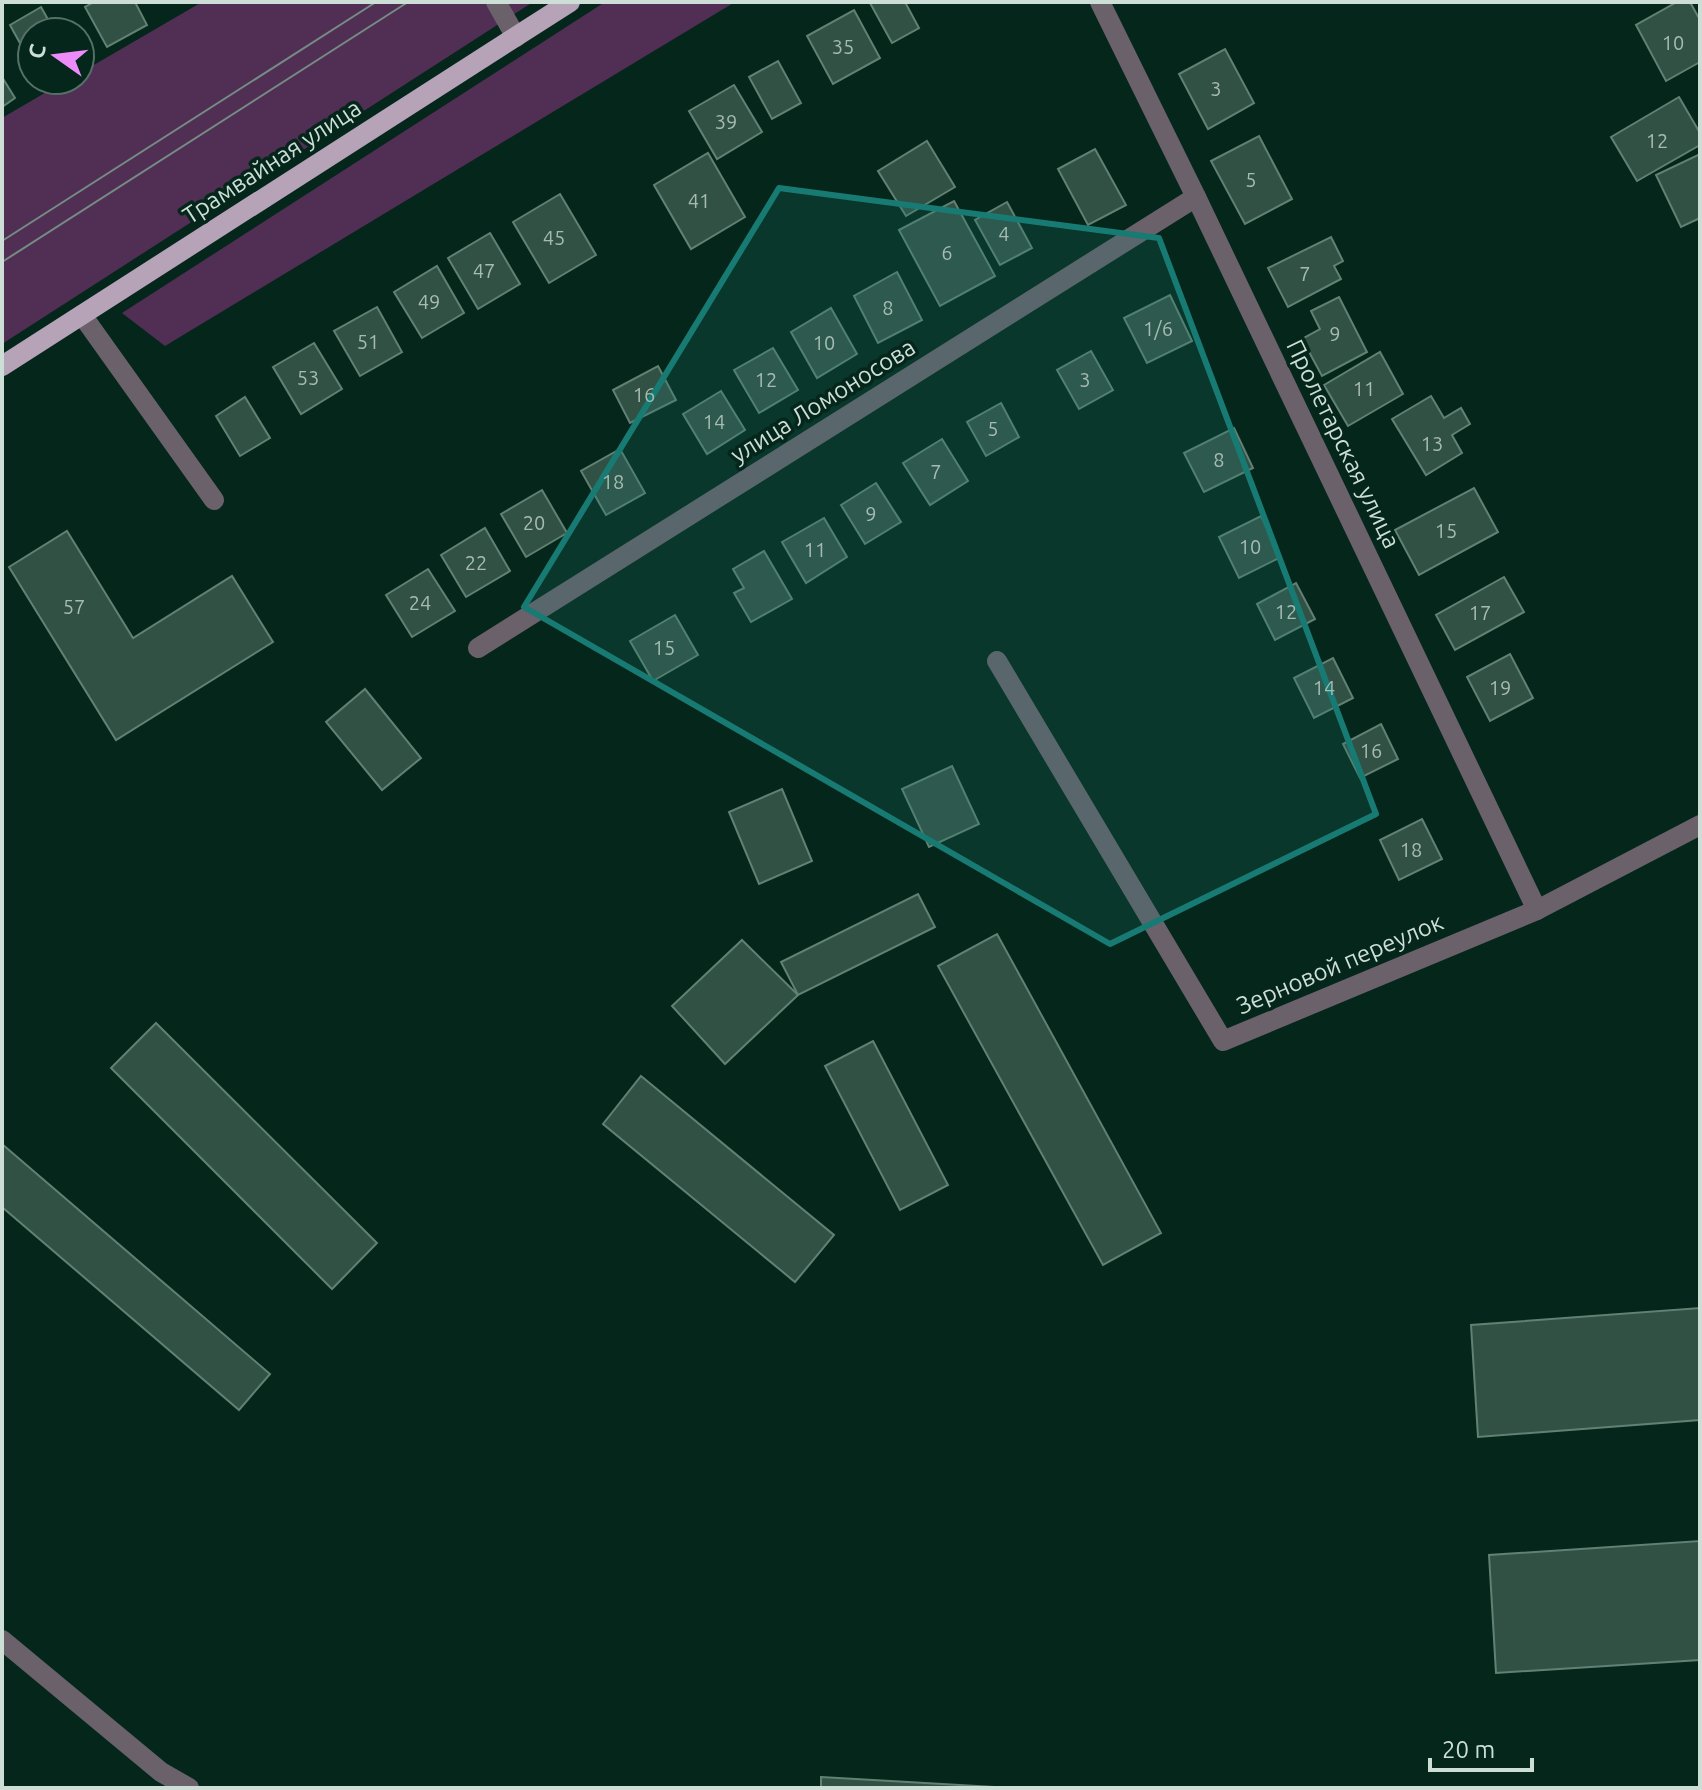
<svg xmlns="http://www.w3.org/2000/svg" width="1702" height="1790" font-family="Ubuntu,sans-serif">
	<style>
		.green { fill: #512f55 }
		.building { fill: #325145; stroke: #608173; stroke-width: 2 }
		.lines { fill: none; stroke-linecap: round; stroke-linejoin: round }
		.minor { stroke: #6a616b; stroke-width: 20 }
		.major { stroke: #b6a3b8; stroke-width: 20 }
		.tram { stroke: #748c83; stroke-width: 2 }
		.marked { fill: #187b73; fill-opacity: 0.2; stroke: #187b73; stroke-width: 6; stroke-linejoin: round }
		.labels { text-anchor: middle; stroke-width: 7; stroke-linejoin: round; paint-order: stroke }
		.number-label { font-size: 20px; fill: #a6bbb2 }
		.street-label { font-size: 24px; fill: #cdded7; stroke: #05261b }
	</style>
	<rect width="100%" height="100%" fill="#05261b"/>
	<g class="green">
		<polygon points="202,2 533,2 2,344 2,118 67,80 80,80 80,73"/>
		<polygon points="605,2 735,2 165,346 122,313"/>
	</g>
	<g class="building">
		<polygon points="94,2 135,2 147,25 107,47 85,7"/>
		<polygon points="905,2 919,28 892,43 870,3"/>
		<polygon points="1677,2 1690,2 1700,20 1700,62 1666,81 1636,25"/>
		<polygon points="41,7 55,32 32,32 32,65 10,25"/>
		<polygon points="854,10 880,58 833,84 807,36"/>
		<polygon points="1225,49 1254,103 1208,129 1179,74"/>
		<polygon points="778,61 801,103 772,119 749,77"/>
		<polygon points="2,77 15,98 2,107"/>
		<polygon points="734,85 762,132 717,159 689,111"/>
		<polygon points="1679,97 1700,133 1700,145 1637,181 1611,137"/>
		<polygon points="1259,136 1292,199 1245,224 1211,161"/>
		<polygon points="927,141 955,187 906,216 878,171"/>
		<polygon points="1095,149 1126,205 1088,225 1058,169"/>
		<polygon points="708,153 745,217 691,249 654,185"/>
		<polygon points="1700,154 1700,218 1681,227 1656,175"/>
		<polygon points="560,194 596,255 549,283 513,222"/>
		<polygon points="954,201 995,276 940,306 899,230"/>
		<polygon points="1007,202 1032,248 1000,265 975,220"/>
		<polygon points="490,233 520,284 478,309 448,258"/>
		<polygon points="1331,237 1343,261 1334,266 1341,279 1288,307 1268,268"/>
		<polygon points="437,266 464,313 422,338 394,292"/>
		<polygon points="897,272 922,320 878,343 854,296"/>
		<polygon points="1170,295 1192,341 1147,363 1124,318"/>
		<polygon points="1339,297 1367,352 1322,376 1302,339 1320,329 1311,311"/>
		<polygon points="377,307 402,352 360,376 334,331"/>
		<polygon points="831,308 857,354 817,378 791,332"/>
		<polygon points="314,343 342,389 301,414 273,367"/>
		<polygon points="773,348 798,390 759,413 734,370"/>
		<polygon points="1091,351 1113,390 1079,409 1057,370"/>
		<polygon points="1380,352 1403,394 1348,426 1324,385"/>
		<polygon points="658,366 676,400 630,423 613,390"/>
		<polygon points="721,391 745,430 707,454 683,414"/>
		<polygon points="1431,396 1444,418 1461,408 1470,424 1452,435 1462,453 1426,475 1392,419"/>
		<polygon points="245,397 270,438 240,456 216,416"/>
		<polygon points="1001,403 1019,437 986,456 967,422"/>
		<polygon points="1234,428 1253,468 1204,492 1184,453"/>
		<polygon points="942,439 968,481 930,505 903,463"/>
		<polygon points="620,449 645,493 606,515 581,471"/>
		<polygon points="876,483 901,522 865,544 841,505"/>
		<polygon points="1474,488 1498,532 1419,575 1395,530"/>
		<polygon points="542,490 567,533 526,557 501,514"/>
		<polygon points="1261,516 1281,557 1239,578 1219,537"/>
		<polygon points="824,518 847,557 806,583 782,542"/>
		<polygon points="485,528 510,571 466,597 441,555"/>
		<polygon points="67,531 133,638 232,576 273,642 116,740 9,567"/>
		<polygon points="764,551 792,599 751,622 734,593 744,588 733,569"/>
		<polygon points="428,569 455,611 412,637 386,595"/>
		<polygon points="1504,577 1524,612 1455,650 1436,615"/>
		<polygon points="1296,583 1315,619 1275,640 1257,604"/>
		<polygon points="675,615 698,655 653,681 630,641"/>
		<polygon points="1510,654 1533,698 1490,721 1467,677"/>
		<polygon points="1333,658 1353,698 1314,718 1294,678"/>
		<polygon points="365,689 421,758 382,790 326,722"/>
		<polygon points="1381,724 1398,759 1360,778 1343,744"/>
		<polygon points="952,766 979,824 929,847 902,789"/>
		<polygon points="782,789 812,861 759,884 729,812"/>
		<polygon points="1422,819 1442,859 1399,880 1380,840"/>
		<polygon points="918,894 935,927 798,995 781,962"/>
		<polygon points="997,934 1161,1233 1103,1265 938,966"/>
		<polygon points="742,940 798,995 725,1064 672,1006"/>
		<polygon points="156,1023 377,1243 332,1289 111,1068"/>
		<polygon points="873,1041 948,1185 900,1210 825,1066"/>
		<polygon points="641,1076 834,1235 795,1282 603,1124"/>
		<polygon points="2,1144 270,1374 239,1410 2,1207"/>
		<polygon points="1700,1308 1700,1420 1478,1437 1471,1325"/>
		<polygon points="1700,1541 1700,1660 1496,1673 1489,1555"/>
		<polygon points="821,1777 1012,1788 821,1788"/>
	</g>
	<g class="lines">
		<g class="minor">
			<polyline points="496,2 516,37"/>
			<polyline points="1100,2 1196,197 1537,910"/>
			<polyline points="82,315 214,500"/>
			<polyline points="478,648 1196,197"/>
			<polyline points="997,661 1223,1041 1537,910 1700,825"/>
			<polyline points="2,1640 161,1772 189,1788"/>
		</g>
		<polyline class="major" points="2,366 570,2"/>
		<g class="tram">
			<polyline points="2,241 376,2"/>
			<polyline points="2,262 408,2"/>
		</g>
	</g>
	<path class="marked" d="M 779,188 L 1159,238 L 1376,814 L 1110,944 L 524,607 Z"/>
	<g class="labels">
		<g class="number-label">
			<text x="1673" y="50">10</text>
			<text x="843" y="54">35</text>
			<text x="1216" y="96">3</text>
			<text x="726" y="129">39</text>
			<text x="1657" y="148">12</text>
			<text x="1251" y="187">5</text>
			<text x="699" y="208">41</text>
			<text x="1004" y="241">4</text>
			<text x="554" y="245">45</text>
			<text x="947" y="260">6</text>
			<text x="484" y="278">47</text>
			<text x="1305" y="281">7</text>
			<text x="429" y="309">49</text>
			<text x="888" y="315">8</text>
			<text x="1158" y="336">1/6</text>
			<text x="1335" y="341">9</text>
			<text x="368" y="349">51</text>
			<text x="824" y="350">10</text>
			<text x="308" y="385">53</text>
			<text x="766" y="387">12</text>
			<text x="1085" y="387">3</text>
			<text x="1364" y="396">11</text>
			<text x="644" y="402">16</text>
			<text x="714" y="429">14</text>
			<text x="993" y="436">5</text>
			<text x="1432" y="451">13</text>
			<text x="1219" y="467">8</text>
			<text x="936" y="479">7</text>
			<text x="613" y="489">18</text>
			<text x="871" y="521">9</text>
			<text x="534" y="530">20</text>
			<text x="1446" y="538">15</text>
			<text x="1250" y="554">10</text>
			<text x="815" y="557">11</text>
			<text x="476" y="570">22</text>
			<text x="420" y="610">24</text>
			<text x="74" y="614">57</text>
			<text x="1286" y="619">12</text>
			<text x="1480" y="620">17</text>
			<text x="664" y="655">15</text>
			<text x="1324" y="695">14</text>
			<text x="1500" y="695">19</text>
			<text x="1371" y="758">16</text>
			<text x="1411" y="857">18</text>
		</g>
		<g class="street-label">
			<text transform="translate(272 162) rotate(-33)" y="8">Трамвайная улица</text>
			<text transform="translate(823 401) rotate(-32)" y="8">улица Ломоносова</text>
			<text transform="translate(1343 444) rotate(64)" y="8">Пролетарская улица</text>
			<text transform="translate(1340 964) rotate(-23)" y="8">Зерновой переулок</text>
		</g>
	</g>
	<rect width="1702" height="1790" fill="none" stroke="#cdded7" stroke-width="8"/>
	<g transform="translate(56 56) rotate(284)"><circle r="38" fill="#05261b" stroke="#557066" stroke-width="2"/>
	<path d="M0-6L14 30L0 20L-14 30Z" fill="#ed8cf9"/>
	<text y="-12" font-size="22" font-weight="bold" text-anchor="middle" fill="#cdded7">С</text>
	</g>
	<path d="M1430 1758v12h102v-12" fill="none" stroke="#cdded7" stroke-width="4"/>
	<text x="1442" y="1758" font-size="24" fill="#cdded7" stroke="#05261b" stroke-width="6" paint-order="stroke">20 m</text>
</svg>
